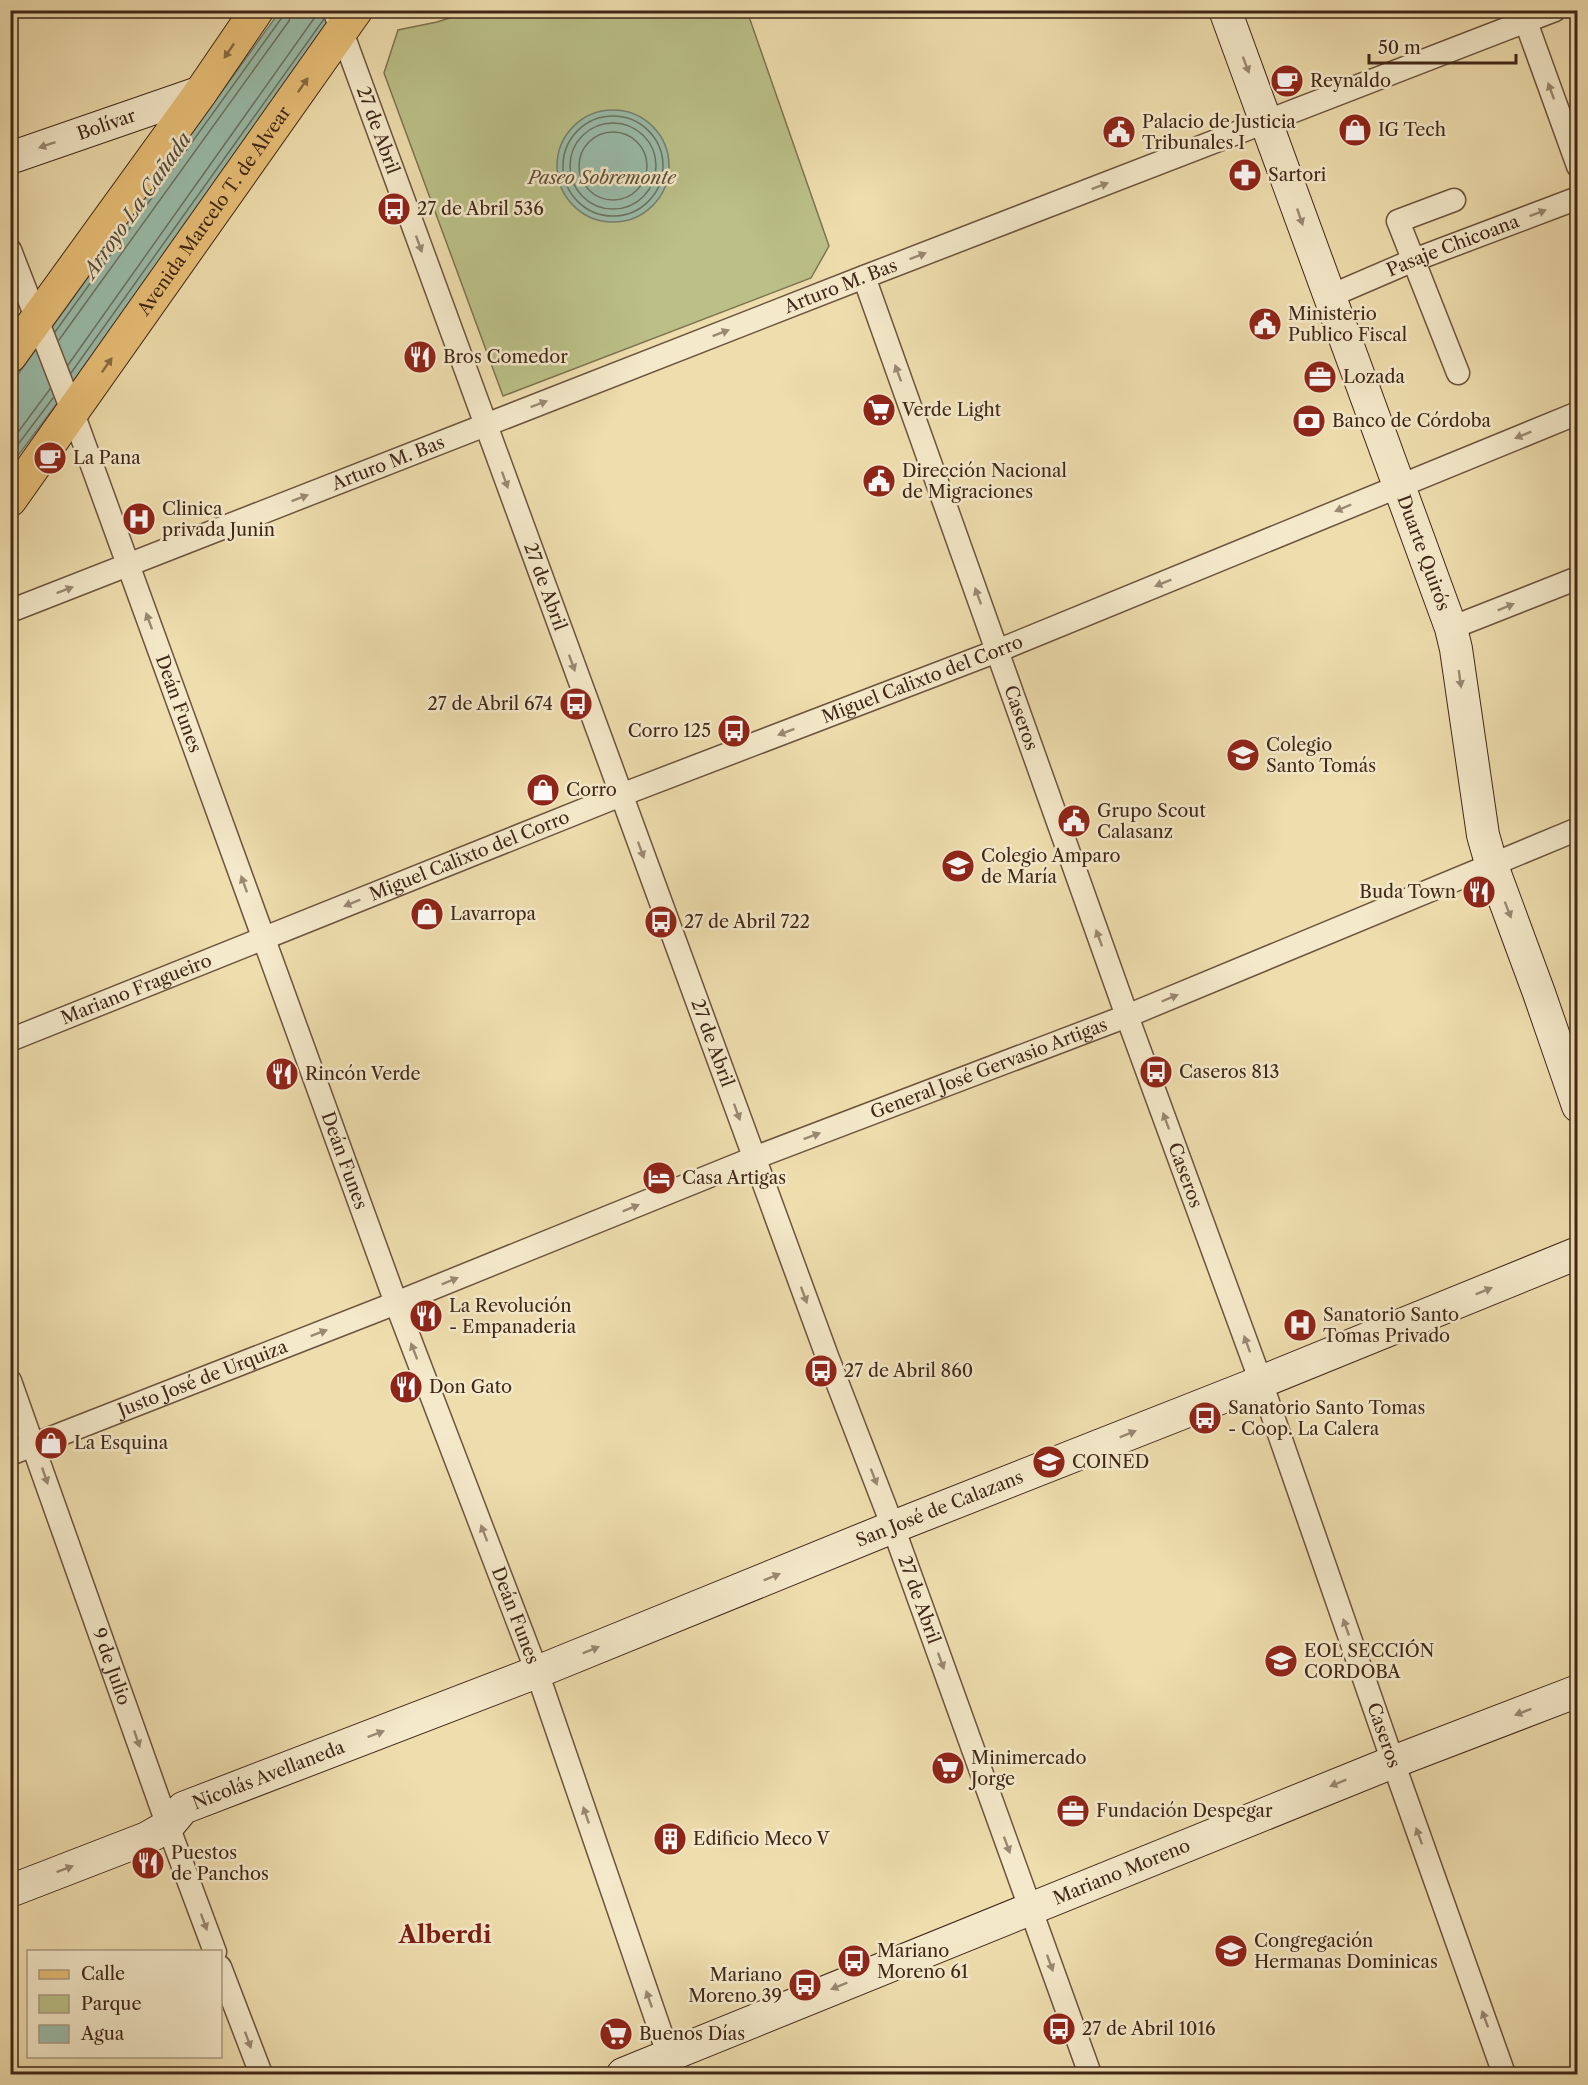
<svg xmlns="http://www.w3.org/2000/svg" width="1588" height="2085" font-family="'Libre Caslon Text',serif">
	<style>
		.green { fill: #bbc088; stroke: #7e7450; stroke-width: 1.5 }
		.water { fill: #99bcaa; stroke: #758070; stroke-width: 1.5 }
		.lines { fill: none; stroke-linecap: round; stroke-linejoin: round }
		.shore { stroke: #6c7262; stroke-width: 1.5 }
		.street-casing { stroke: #6c543e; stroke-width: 25 }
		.secondary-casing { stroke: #402719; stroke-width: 34 }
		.primary-casing { stroke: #402719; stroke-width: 35 }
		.street { stroke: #f4e9ca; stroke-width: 22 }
		.secondary { stroke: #f4e9ca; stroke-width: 32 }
		.primary { stroke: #e7be76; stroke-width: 33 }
		.oneway { fill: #8b6b43 }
		.oneway2 { fill: #9a8872 }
		.labels { text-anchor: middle; stroke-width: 5; stroke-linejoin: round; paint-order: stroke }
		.poi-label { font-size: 18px; fill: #402719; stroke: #f4e9ca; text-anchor: start }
		.street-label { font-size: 18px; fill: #402719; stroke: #f4e9ca }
		.park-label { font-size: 18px; font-style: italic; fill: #5f4d35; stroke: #f4e9ca }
		.water-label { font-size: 20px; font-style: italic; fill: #564c3d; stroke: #f4e9ca }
		.district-label { font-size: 24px; font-weight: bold; fill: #7a1f14; stroke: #f4e9ca }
	</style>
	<rect width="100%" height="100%" fill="#eeddad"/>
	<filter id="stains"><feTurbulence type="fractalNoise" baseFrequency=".00333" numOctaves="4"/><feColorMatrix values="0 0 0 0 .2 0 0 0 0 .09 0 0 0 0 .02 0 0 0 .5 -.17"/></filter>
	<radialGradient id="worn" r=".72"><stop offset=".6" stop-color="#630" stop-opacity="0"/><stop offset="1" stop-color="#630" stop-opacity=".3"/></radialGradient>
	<polygon class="green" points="471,11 747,11 829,246 811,278 503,396 384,73 398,30 437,22"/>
	<g class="water">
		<polygon points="280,11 337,11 70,386 11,465 11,384"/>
		<circle cx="613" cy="166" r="56"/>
	</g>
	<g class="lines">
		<g class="shore">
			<circle cx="613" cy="166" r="50"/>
			<circle cx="613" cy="166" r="43"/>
			<circle cx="613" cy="166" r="34"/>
			<polyline points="55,332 283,16 285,10"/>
			<polyline points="59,340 289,21 292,10"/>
			<polyline points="68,365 320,10"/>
			<polyline points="71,373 324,19"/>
			<polyline points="10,443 50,389"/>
			<polyline points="10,455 53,398"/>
		</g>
		<defs>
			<g id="street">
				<path id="s1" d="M 334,10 L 827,1356 L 893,1527 L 1090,2074"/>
				<polyline points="1526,22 1578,166"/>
				<polyline points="1454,200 1398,221 1458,373"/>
				<path id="s2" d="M 10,250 L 73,413 L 396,1303 L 537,1672 L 675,2074"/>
				<path id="s3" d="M 864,277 L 1127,1016 L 1261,1382 L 1393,1762 L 1504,2074"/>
				<path id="s4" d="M 1328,297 L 1414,260 L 1578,198"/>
				<path id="s5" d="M 10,611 L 864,277 L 1555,10"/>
				<polyline points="1451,628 1578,578"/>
				<path id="s6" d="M 10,1040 L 621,795 L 997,651 L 1578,413"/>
				<path id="s7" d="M 10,1381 L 168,1826 L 215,1952"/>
				<path id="s8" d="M 10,1454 L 396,1303 L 754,1158 L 1127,1016 L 1578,829"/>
				<polyline points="220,1967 261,2074"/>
			</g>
			<g id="secondary">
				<path id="s9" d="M 1225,10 L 1451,628 L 1456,649 L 1483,835 L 1491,863 L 1539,993 L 1578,1106"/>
				<path id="s10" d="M 10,158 L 201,92"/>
				<path id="s11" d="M 10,1891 L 147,1838 L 168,1826 L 183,1808 L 537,1672 L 893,1527 L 1261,1382 L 1578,1253"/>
				<path id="s12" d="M 623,2074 L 1393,1762 L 1578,1691"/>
			</g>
			<g id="primary">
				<polyline points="10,356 201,92 257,10"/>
				<path id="s13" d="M 10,500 L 356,10"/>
			</g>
		</defs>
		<use href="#street" class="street-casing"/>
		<use href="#secondary" class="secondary-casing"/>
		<use href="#primary" class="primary-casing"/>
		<use href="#street" class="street"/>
		<use href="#secondary" class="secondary"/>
		<use href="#primary" class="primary"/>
	</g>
	<defs><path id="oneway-solid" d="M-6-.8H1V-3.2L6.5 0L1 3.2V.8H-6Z" transform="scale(1.5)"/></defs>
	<g class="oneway">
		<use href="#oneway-solid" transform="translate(229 51) rotate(124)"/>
		<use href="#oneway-solid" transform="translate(303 85) rotate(-55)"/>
		<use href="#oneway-solid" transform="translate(107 365) rotate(-55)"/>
	</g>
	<g class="oneway2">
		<use href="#oneway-solid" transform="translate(1246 65) rotate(69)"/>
		<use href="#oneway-solid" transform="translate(1551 91) rotate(-110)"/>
		<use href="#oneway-solid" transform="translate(47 145) rotate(161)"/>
		<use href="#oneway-solid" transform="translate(1100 186) rotate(-21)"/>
		<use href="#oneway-solid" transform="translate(1538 213) rotate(-21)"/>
		<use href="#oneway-solid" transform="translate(1300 217) rotate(71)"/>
		<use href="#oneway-solid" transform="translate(419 244) rotate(70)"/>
		<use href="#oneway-solid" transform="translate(918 256) rotate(-21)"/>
		<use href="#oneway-solid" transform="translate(721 333) rotate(-21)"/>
		<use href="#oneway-solid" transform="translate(898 373) rotate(-110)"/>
		<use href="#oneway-solid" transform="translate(539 404) rotate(-21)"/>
		<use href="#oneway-solid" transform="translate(1523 435) rotate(158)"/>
		<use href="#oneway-solid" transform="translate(505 480) rotate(70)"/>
		<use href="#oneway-solid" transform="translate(300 498) rotate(-21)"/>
		<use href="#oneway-solid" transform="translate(1343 508) rotate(157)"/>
		<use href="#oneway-solid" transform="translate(1163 583) rotate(158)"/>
		<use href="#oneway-solid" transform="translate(65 590) rotate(-21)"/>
		<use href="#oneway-solid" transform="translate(978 596) rotate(-110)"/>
		<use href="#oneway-solid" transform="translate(1506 607) rotate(-22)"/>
		<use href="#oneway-solid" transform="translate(149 621) rotate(-110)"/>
		<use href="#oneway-solid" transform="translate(572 663) rotate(70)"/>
		<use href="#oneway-solid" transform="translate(1460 679) rotate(82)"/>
		<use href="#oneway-solid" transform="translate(786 732) rotate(159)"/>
		<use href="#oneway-solid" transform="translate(641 850) rotate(70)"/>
		<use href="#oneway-solid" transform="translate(244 884) rotate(-110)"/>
		<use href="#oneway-solid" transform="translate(352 903) rotate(158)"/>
		<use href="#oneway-solid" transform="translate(1508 910) rotate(69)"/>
		<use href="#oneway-solid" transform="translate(1099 938) rotate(-110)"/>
		<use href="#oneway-solid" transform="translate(1170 998) rotate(-23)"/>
		<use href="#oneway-solid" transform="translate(737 1112) rotate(70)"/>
		<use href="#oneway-solid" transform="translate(1166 1121) rotate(-110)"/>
		<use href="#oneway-solid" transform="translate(812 1136) rotate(-21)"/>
		<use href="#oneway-solid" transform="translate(631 1208) rotate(-22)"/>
		<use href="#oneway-solid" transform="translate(450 1281) rotate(-22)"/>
		<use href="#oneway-solid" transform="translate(1484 1291) rotate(-22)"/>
		<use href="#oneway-solid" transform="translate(804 1295) rotate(70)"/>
		<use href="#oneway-solid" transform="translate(319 1333) rotate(-21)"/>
		<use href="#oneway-solid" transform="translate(1247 1344) rotate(-110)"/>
		<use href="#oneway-solid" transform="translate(414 1351) rotate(-111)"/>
		<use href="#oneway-solid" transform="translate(1128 1434) rotate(-22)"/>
		<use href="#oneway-solid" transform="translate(45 1476) rotate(71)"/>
		<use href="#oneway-solid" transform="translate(874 1477) rotate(69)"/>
		<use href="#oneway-solid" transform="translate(484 1533) rotate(-111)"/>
		<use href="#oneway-solid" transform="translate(772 1577) rotate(-22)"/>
		<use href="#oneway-solid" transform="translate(1346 1627) rotate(-109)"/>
		<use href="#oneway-solid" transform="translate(591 1650) rotate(-22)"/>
		<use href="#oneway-solid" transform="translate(941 1661) rotate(70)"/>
		<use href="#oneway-solid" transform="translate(1523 1712) rotate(159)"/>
		<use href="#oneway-solid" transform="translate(376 1734) rotate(-21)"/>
		<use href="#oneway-solid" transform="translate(137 1739) rotate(71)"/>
		<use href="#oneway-solid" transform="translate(1338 1783) rotate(158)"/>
		<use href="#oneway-solid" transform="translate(586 1815) rotate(-109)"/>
		<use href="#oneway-solid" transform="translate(1419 1836) rotate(-110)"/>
		<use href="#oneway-solid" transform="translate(1007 1845) rotate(70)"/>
		<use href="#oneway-solid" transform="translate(65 1869) rotate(-21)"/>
		<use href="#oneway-solid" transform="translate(204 1922) rotate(70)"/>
		<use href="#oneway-solid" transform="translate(1050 1963) rotate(70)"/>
		<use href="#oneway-solid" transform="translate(839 1986) rotate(158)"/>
		<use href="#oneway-solid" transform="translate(649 1999) rotate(-109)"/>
		<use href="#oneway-solid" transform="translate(1485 2019) rotate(-110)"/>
		<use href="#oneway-solid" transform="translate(248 2040) rotate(70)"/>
	</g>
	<defs>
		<symbol id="cafe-disc" viewBox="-11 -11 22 22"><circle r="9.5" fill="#8f2418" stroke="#f4e9ca"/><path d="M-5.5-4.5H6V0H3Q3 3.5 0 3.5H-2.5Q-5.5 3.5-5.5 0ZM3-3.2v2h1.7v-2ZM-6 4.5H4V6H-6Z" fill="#fff"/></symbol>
		<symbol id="shop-disc" viewBox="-11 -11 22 22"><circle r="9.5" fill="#8f2418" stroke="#f4e9ca"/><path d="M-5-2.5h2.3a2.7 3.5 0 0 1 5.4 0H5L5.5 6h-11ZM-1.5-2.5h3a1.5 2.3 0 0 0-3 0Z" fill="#fff"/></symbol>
		<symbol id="civic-disc" viewBox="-11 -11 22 22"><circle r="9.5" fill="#8f2418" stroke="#f4e9ca"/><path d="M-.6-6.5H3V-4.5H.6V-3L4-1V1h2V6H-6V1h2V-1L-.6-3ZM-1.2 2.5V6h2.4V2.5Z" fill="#fff"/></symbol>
		<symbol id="pharmacy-disc" viewBox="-11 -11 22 22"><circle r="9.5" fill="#8f2418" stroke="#f4e9ca"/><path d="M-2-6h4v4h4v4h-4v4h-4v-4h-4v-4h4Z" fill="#fff"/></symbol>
		<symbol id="bus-disc" viewBox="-11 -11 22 22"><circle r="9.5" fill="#8f2418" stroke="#f4e9ca"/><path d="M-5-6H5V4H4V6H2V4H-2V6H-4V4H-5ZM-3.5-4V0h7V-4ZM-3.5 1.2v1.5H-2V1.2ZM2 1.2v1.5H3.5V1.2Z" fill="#fff"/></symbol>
		<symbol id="restaurant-disc" viewBox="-11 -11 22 22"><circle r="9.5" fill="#8f2418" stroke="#f4e9ca"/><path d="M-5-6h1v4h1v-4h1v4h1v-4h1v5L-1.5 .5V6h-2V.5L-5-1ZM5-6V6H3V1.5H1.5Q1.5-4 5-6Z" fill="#fff"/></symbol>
		<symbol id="office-disc" viewBox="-11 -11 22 22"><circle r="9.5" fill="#8f2418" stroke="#f4e9ca"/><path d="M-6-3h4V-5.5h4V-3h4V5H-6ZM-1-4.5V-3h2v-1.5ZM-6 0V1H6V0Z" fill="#fff"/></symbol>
		<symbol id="supermarket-disc" viewBox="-11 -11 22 22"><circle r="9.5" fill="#8f2418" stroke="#f4e9ca"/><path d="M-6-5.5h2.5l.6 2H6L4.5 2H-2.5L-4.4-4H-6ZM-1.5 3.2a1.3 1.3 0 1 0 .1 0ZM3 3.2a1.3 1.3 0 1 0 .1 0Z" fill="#fff"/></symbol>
		<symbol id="bank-disc" viewBox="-11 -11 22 22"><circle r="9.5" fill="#8f2418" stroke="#f4e9ca"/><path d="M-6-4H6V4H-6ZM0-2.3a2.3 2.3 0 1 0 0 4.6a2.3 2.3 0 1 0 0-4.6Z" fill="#fff"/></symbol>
		<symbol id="hospital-disc" viewBox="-11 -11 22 22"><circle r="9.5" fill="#8f2418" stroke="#f4e9ca"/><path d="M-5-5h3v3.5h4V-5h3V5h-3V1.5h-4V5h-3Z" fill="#fff"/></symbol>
		<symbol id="school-disc" viewBox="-11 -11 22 22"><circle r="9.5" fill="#8f2418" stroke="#f4e9ca"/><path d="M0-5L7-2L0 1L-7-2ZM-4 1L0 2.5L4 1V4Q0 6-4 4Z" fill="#fff"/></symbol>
		<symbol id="hotel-disc" viewBox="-11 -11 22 22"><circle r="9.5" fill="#8f2418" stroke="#f4e9ca"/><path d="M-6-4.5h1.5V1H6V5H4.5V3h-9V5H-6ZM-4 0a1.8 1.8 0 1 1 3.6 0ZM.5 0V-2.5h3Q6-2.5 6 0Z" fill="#fff"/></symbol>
		<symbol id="building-disc" viewBox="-11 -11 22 22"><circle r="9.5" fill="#8f2418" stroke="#f4e9ca"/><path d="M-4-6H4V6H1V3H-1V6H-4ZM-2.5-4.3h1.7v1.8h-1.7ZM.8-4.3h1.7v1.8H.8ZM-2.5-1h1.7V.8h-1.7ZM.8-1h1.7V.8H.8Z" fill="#fff"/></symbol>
	</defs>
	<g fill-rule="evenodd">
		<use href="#cafe-disc" x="1268" y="62" width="38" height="38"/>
		<use href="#shop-disc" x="1336" y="111" width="38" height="38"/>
		<use href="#civic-disc" x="1100" y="113" width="38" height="38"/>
		<use href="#pharmacy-disc" x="1226" y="156" width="38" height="38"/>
		<use href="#bus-disc" x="375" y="190" width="38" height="38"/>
		<use href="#civic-disc" x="1246" y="305" width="38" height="38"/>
		<use href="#restaurant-disc" x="401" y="338" width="38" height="38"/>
		<use href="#office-disc" x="1301" y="358" width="38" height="38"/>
		<use href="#supermarket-disc" x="860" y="391" width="38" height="38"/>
		<use href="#bank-disc" x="1290" y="402" width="38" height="38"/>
		<use href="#cafe-disc" x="31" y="439" width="38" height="38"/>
		<use href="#civic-disc" x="860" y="462" width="38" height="38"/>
		<use href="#hospital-disc" x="120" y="500" width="38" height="38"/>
		<use href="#bus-disc" x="557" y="685" width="38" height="38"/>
		<use href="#bus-disc" x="715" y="712" width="38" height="38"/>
		<use href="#school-disc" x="1224" y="736" width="38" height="38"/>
		<use href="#shop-disc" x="524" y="771" width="38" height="38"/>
		<use href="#civic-disc" x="1055" y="802" width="38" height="38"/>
		<use href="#school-disc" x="939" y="847" width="38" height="38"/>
		<use href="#restaurant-disc" x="1460" y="873" width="38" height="38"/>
		<use href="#shop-disc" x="408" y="895" width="38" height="38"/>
		<use href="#bus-disc" x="642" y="903" width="38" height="38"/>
		<use href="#bus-disc" x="1137" y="1053" width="38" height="38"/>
		<use href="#restaurant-disc" x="263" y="1055" width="38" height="38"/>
		<use href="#hotel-disc" x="640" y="1159" width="38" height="38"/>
		<use href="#restaurant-disc" x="407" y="1297" width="38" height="38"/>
		<use href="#hospital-disc" x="1281" y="1306" width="38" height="38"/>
		<use href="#bus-disc" x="802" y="1352" width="38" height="38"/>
		<use href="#restaurant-disc" x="387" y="1368" width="38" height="38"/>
		<use href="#bus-disc" x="1186" y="1399" width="38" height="38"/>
		<use href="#shop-disc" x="32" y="1424" width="38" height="38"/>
		<use href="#school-disc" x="1030" y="1443" width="38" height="38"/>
		<use href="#school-disc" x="1262" y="1642" width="38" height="38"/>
		<use href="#supermarket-disc" x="929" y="1749" width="38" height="38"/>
		<use href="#office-disc" x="1054" y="1792" width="38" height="38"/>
		<use href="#building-disc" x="651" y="1820" width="38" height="38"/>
		<use href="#restaurant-disc" x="129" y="1844" width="38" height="38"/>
		<use href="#school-disc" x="1212" y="1932" width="38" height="38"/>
		<use href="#bus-disc" x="835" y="1942" width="38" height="38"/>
		<use href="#bus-disc" x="786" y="1966" width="38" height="38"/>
		<use href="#bus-disc" x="1040" y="2010" width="38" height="38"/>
		<use href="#supermarket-disc" x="597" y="2015" width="38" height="38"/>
	</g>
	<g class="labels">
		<g class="poi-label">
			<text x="1310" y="87">Reynaldo</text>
			<text x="1142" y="128">Palacio de Justicia<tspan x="1142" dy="21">Tribunales I</tspan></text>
			<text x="1378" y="136">IG Tech</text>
			<text x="1268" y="181">Sartori</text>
			<text x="417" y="215">27 de Abril 536</text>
			<text x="1288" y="320">Ministerio<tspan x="1288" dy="21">Publico Fiscal</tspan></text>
			<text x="443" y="363">Bros Comedor</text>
			<text x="1343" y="383">Lozada</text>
			<text x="902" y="416">Verde Light</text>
			<text x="1332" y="427">Banco de Córdoba</text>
			<text x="73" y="464">La Pana</text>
			<text x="902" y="477">Dirección Nacional<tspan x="902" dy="21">de Migraciones</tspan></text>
			<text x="162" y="515">Clinica<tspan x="162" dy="21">privada Junin</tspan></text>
			<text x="553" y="710" text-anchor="end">27 de Abril 674</text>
			<text x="711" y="737" text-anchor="end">Corro 125</text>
			<text x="1266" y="751">Colegio<tspan x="1266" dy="21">Santo Tomás</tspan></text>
			<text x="566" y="796">Corro</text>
			<text x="1097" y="817">Grupo Scout<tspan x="1097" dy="21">Calasanz</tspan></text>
			<text x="981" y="862">Colegio Amparo<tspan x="981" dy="21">de María</tspan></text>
			<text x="1456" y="898" text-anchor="end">Buda Town</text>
			<text x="450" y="920">Lavarropa</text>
			<text x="684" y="928">27 de Abril 722</text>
			<text x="1179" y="1078">Caseros 813</text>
			<text x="305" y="1080">Rincón Verde</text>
			<text x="682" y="1184">Casa Artigas</text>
			<text x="449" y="1312">La Revolución<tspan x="449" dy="21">- Empanaderia</tspan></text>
			<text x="1323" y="1321">Sanatorio Santo<tspan x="1323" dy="21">Tomas Privado</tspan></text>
			<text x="844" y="1377">27 de Abril 860</text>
			<text x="429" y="1393">Don Gato</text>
			<text x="1228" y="1414">Sanatorio Santo Tomas<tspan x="1228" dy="21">- Coop. La Calera</tspan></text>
			<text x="74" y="1449">La Esquina</text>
			<text x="1072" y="1468">COINED</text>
			<text x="1304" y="1657">EOL SECCIÓN<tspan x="1304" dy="21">CORDOBA</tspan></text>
			<text x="971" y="1764">Minimercado<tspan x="971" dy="21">Jorge</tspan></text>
			<text x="1096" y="1817">Fundación Despegar</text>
			<text x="693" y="1845">Edificio Meco V</text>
			<text x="171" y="1859">Puestos<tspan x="171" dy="21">de Panchos</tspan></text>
			<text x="1254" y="1947">Congregación<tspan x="1254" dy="21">Hermanas Dominicas</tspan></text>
			<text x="877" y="1957">Mariano<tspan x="877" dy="21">Moreno 61</tspan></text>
			<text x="782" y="1981" text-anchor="end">Mariano<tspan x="782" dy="21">Moreno 39</tspan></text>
			<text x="1082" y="2035">27 de Abril 1016</text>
			<text x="639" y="2040">Buenos Días</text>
		</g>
		<g class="street-label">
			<text dy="6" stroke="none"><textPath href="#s10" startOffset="102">Bolívar</textPath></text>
			<text dy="6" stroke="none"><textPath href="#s1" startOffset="128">27 de Abril</textPath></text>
			<text dy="6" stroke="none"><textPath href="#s13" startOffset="354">Avenida Marcelo T. de Alvear</textPath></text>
			<text dy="6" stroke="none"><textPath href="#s4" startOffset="135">Pasaje Chicoana</textPath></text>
			<text dy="6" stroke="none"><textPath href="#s5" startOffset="892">Arturo M. Bas</textPath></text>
			<text dy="6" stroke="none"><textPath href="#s5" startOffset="406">Arturo M. Bas</textPath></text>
			<text dy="6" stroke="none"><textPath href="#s9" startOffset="578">Duarte Quirós</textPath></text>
			<text dy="6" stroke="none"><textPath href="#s1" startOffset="614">27 de Abril</textPath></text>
			<text dy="6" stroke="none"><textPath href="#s6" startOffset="981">Miguel Calixto del Corro</textPath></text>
			<text dy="6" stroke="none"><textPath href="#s2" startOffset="484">Deán Funes</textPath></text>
			<text dy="6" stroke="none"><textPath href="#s3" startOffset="468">Caseros</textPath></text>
			<text dy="6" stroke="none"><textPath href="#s6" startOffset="495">Miguel Calixto del Corro</textPath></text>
			<text dy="6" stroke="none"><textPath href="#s6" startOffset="136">Mariano Fragueiro</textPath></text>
			<text dy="6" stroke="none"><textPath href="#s1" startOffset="1100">27 de Abril</textPath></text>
			<text dy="6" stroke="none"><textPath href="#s8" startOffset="1052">General José Gervasio Artigas</textPath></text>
			<text dy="6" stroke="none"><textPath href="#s2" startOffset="970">Deán Funes</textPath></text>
			<text dy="6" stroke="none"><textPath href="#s3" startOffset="954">Caseros</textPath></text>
			<text dy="6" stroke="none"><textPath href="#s8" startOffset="207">Justo José de Urquiza</textPath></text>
			<text dy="6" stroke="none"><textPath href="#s11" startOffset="1008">San José de Calazans</textPath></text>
			<text dy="6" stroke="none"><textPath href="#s1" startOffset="1694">27 de Abril</textPath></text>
			<text dy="6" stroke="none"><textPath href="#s2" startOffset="1456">Deán Funes</textPath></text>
			<text dy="6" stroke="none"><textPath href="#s7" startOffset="303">9 de Julio</textPath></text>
			<text dy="6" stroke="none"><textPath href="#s3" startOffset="1548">Caseros</textPath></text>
			<text dy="6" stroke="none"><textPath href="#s11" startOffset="286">Nicolás Avellaneda</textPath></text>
			<text dy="6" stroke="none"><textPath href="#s12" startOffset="538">Mariano Moreno</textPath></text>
		</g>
		<g class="park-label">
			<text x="602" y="184">Paseo Sobremonte</text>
		</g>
		<g class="water-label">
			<text transform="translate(137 205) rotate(-55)" y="7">Arroyo La Cañada</text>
		</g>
		<g class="district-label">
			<text x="445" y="1943">Alberdi</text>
		</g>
	</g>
	<rect width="1588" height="2085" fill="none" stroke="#eeddad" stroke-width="36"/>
	<rect x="12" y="12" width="1564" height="2061" fill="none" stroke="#402719" stroke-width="3"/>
	<rect x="18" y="18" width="1552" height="2049" fill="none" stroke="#402719" stroke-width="1.5"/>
	<rect x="27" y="1950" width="195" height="108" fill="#f4e9ca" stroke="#ac9b83" stroke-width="1.5"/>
	<rect x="39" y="1970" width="30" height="9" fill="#e7be76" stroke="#ac9b83" stroke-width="1.5"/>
	<text x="81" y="1980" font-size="18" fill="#402719">Calle</text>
	<rect x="39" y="1995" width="30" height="18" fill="#bbc088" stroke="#ac9b83" stroke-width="1.5"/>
	<text x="81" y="2010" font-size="18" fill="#402719">Parque</text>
	<rect x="39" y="2025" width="30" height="18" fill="#99bcaa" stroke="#ac9b83" stroke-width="1.5"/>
	<text x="81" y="2040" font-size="18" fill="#402719">Agua</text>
	<path d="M1369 54v9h147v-9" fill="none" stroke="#402719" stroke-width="3"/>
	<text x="1378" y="54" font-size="18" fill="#402719" stroke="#f4e9ca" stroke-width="4.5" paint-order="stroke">50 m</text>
	<rect width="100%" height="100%" filter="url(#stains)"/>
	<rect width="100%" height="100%" fill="url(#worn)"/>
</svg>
